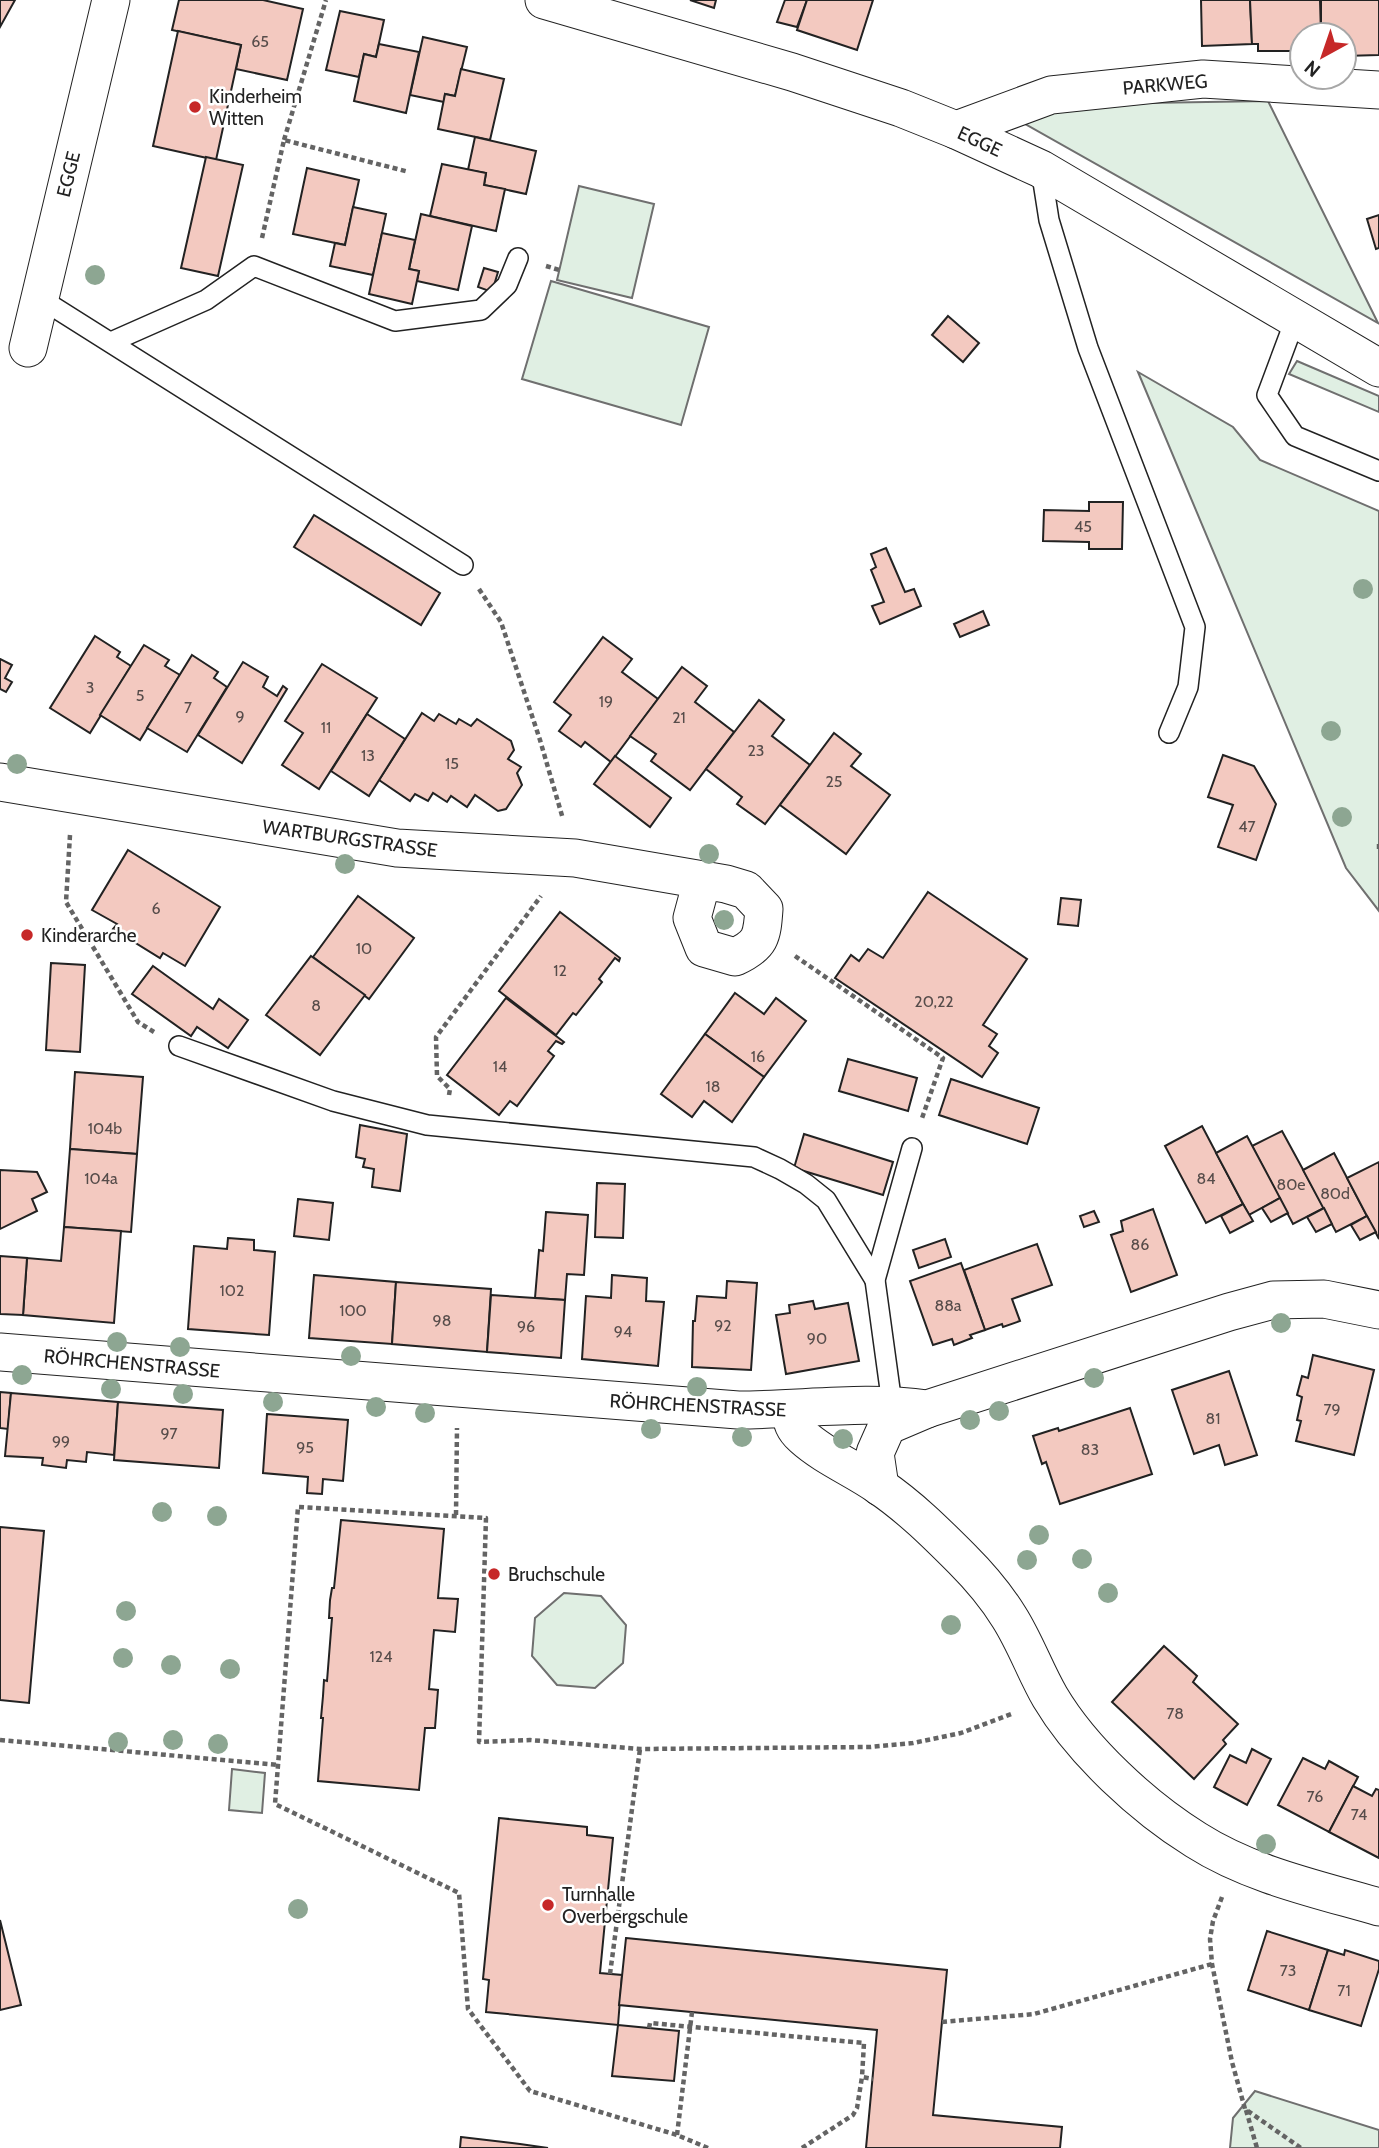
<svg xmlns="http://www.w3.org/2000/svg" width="1379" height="2148" font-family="Cabin,sans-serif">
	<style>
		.green { fill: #e0efe3; stroke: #6f6f6f; stroke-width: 2 }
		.building { fill: #f3c9c0; stroke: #222; stroke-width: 2 }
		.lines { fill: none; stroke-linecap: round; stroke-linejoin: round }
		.lane-casing { stroke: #222; stroke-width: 22 }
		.street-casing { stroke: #222; stroke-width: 39 }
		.path { stroke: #646464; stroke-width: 4.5; stroke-dasharray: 5 3.5; stroke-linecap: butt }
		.lane { stroke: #fff; stroke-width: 19 }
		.street { stroke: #fff; stroke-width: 37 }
		.tree { fill: #8da692 }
		.poi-dot { fill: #c62828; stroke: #fff; stroke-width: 2.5 }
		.labels { text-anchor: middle; stroke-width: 5; stroke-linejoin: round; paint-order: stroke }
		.number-label { font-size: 16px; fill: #564c4a }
		.street-label { font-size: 19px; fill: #222; stroke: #fff }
		.poi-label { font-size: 19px; fill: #222; stroke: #fff; text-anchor: start }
	</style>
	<rect width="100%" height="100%" fill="#fff"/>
	<g class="green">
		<polygon points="1268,101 1378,323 1011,116 1145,103"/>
		<polygon points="579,186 654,204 632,298 557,280"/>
		<polygon points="551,281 709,327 681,425 522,379"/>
		<polygon points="1297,361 1379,396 1379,412 1289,374"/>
		<polygon points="1138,372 1233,427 1260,460 1379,511 1379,911 1346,868"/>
		<polygon points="564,1593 601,1596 626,1625 623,1663 595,1688 557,1685 532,1656 535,1618"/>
		<polygon points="232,1769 265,1773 262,1813 229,1810"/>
		<polygon points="1255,2091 1379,2130 1379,2148 1230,2148 1233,2118"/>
	</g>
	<g class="building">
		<polygon points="0,0 15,0 0,27"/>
		<polygon points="179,0 263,0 303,9 287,80 236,69 241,45 172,30"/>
		<polygon points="690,0 716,0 714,8"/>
		<polygon points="785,0 807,0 797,27 777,22"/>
		<polygon points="807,0 873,0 857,50 797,30"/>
		<polygon points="1201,0 1250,0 1252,44 1202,46"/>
		<polygon points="1250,0 1320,0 1321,35 1302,35 1302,51 1258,51 1258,44 1252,44"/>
		<polygon points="1321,0 1379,0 1379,55 1344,56 1344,35 1321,35"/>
		<polygon points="340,11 384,20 376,57 364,54 359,77 326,70"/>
		<polygon points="178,31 241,45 216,160 153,146"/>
		<polygon points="423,37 467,47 455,96 445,94 444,102 410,95"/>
		<polygon points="379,44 419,52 406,113 354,101 364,54 376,57"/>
		<polygon points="461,69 504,79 490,140 438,129 445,94 455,96"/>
		<polygon points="475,137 536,151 526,194 484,185 486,173 468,170"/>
		<polygon points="206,157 243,165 218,276 181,268"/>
		<polygon points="442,164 486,173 484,185 505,189 496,231 430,216"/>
		<polygon points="307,168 359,180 345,245 293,234"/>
		<polygon points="353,207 386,214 373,275 330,266 335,243 345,245"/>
		<polygon points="421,214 472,226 458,290 417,281 419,271 409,269"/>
		<polygon points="1379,215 1379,248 1376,249 1367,219"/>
		<polygon points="382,233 415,240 409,269 419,271 412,304 369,294"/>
		<polygon points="484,268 498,272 492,292 478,287"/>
		<polygon points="948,316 979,343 963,362 932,335"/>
		<polygon points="1089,502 1123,502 1122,549 1089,549 1089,542 1043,541 1044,510 1089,511"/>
		<polygon points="314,515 440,593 421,625 294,547"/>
		<polygon points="886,548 905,592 914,589 921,606 880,624 872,606 884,602 871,570 876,567 871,554"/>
		<polygon points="983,611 989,625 960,637 954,624"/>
		<polygon points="95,636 120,652 117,657 131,666 90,733 50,708"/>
		<polygon points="603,637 632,659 622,672 658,699 611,762 585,742 581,747 559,731 571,715 554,702"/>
		<polygon points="144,645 169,660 165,666 180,675 140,740 100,715"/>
		<polygon points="192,655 218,672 214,678 227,687 187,752 147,728"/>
		<polygon points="0,659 12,665 5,678 12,682 6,692 0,689"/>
		<polygon points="243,662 268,677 263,687 277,696 283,686 287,689 242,763 198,735"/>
		<polygon points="322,664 377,698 319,789 282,765 303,733 285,721"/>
		<polygon points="682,667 707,686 695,702 734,732 690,790 651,761 656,754 630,736"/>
		<polygon points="759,700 784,720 772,736 810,765 765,824 737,804 742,797 706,769"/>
		<polygon points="422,713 434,721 439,714 456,724 459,719 471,726 477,719 511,741 514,750 508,759 521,767 517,773 522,785 506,809 498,811 475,795 467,807 451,796 447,802 433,793 428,801 415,794 410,801 379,780"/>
		<polygon points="367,714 405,739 369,796 331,771"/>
		<polygon points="834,733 861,754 851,766 890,795 846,854 780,805"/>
		<polygon points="1223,755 1254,766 1276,804 1256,860 1218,847 1233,805 1208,797"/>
		<polygon points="615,756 671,798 650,827 594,784"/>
		<polygon points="128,850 220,907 185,966 163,953 160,958 113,929 117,924 92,910"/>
		<polygon points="928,892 1027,959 983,1025 997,1034 989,1046 998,1053 982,1077 835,978 851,955 859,961 868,949 883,958"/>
		<polygon points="358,896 414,938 369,999 313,957"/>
		<polygon points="1061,898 1081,900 1078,926 1058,924"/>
		<polygon points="560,912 620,958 619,961 615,958 599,979 602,982 576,1015 573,1013 556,1035 499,991"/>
		<polygon points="311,956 365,995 320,1055 266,1015"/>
		<polygon points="51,963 85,965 80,1052 46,1050"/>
		<polygon points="153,966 213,1009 219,999 248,1020 228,1048 197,1027 191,1036 132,994"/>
		<polygon points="735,993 764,1014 776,998 806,1021 764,1077 705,1034"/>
		<polygon points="506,998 564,1042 562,1044 556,1041 548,1051 554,1056 517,1106 510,1101 499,1115 447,1075"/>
		<polygon points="705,1034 764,1077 732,1122 704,1101 692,1117 661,1094"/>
		<polygon points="848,1059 917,1078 908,1111 839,1091"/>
		<polygon points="75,1072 143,1077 137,1154 70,1149"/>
		<polygon points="951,1079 1039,1108 1027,1144 939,1115"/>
		<polygon points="360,1125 407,1134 400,1191 372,1187 374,1169 363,1167 365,1159 356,1157"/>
		<polygon points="1202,1126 1243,1204 1206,1223 1165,1146"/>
		<polygon points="1282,1131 1324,1208 1293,1224 1252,1146"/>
		<polygon points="804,1134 893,1162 883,1195 794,1168"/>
		<polygon points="1247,1136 1280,1198 1249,1215 1216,1153"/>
		<polygon points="70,1149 137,1154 131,1232 64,1227"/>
		<polygon points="1334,1153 1367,1216 1336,1232 1303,1170"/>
		<polygon points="1379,1162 1379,1239 1347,1178"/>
		<polygon points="0,1170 37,1172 47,1192 32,1199 37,1211 0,1229"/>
		<polygon points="597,1183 625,1184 623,1238 595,1237"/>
		<polygon points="1280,1198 1288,1213 1271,1222 1262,1208"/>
		<polygon points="298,1199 333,1203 329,1240 294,1236"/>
		<polygon points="1243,1204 1253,1221 1230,1233 1221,1216"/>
		<polygon points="1324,1208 1332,1224 1316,1232 1307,1217"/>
		<polygon points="1153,1209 1177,1275 1131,1292 1111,1235 1123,1231 1121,1221"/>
		<polygon points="1094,1211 1099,1222 1084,1227 1080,1216"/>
		<polygon points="546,1212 588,1215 584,1275 567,1274 565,1300 535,1298 539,1250 543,1251"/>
		<polygon points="1367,1216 1376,1232 1360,1240 1351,1225"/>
		<polygon points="64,1227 121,1231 114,1323 23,1315 27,1258 61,1261"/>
		<polygon points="228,1238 254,1240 254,1250 275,1252 269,1335 188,1329 194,1246 227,1249"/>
		<polygon points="945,1239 951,1257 919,1268 913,1250"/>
		<polygon points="1037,1244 1052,1285 1012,1299 1020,1321 1003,1327 1002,1324 985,1330 964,1270"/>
		<polygon points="0,1256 27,1258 23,1315 0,1314"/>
		<polygon points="961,1263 985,1330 970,1335 972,1338 954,1345 952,1339 933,1345 910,1281"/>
		<polygon points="314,1275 396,1282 392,1344 309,1338"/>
		<polygon points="612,1275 647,1278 646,1301 664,1302 658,1366 582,1359 586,1296 611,1298"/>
		<polygon points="727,1281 757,1283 751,1370 692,1367 693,1321 695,1321 697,1296 726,1298"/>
		<polygon points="396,1282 491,1289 487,1352 392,1344"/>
		<polygon points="491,1295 565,1300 561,1358 487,1352"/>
		<polygon points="813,1301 815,1309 848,1303 859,1361 786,1374 776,1315 790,1313 789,1305"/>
		<polygon points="1313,1355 1374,1370 1354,1455 1296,1441 1301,1421 1297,1420 1302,1397 1297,1395 1302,1376 1308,1378"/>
		<polygon points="1229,1371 1257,1455 1225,1465 1219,1445 1194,1454 1172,1390"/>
		<polygon points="0,1392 11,1393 8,1429 0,1428"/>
		<polygon points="11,1393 118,1402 114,1455 87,1452 86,1462 67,1460 66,1468 42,1465 43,1458 5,1456"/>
		<polygon points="118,1402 223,1410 219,1468 114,1460"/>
		<polygon points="1130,1408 1152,1474 1060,1504 1046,1462 1042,1464 1033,1436 1058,1428 1059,1431"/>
		<polygon points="267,1414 348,1420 343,1481 323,1479 322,1494 307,1493 308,1477 263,1473"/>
		<polygon points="341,1520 444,1529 438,1598 458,1599 455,1632 434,1630 429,1689 438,1690 435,1728 425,1728 419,1790 318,1781 323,1718 321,1718 323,1696 324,1680 327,1681 332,1618 329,1618 330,1600 332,1588 334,1588"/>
		<polygon points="0,1527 44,1531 29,1703 0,1700"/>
		<polygon points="1164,1646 1197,1676 1193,1682 1238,1724 1223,1740 1226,1744 1194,1779 1112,1702"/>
		<polygon points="1252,1749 1271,1759 1247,1805 1214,1787 1230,1755 1246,1763"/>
		<polygon points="1303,1758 1325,1769 1329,1761 1358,1777 1329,1832 1278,1805"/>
		<polygon points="1353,1786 1372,1796 1376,1789 1379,1790 1379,1858 1329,1832"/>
		<polygon points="499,1818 587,1827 587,1835 613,1838 600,1973 622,1975 618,2025 486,2012 489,1980 483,1979"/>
		<polygon points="0,1920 21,2005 0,2010"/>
		<polygon points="1267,1931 1328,1950 1309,2010 1248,1990"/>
		<polygon points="626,1938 947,1970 933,2115 1062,2127 1060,2148 866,2148 877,2030 619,2005"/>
		<polygon points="1328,1950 1344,1955 1345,1950 1379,1961 1379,1969 1361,2026 1309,2010"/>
		<polygon points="618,2025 679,2031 674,2081 612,2076"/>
		<polygon points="461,2137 520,2144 548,2148 460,2148"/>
	</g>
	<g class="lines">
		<defs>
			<g id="lane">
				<polyline points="1041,169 1049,220 1088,348 1195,627 1188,687 1169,733"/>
				<polyline points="38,297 463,565"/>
				<polyline points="1295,320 1267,395 1295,436 1379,471"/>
				<polyline points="111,342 206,300 254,266 395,321 481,310 507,285 518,258"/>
				<polyline points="179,1046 333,1101 427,1125 754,1157 780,1169 806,1184 826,1200 875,1280"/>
				<polyline points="892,1404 875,1280 912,1148"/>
			</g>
			<g id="street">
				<polyline points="544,0 792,72 901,108 956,130 1041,169 1379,368"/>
				<polyline points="956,130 1051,95 1203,79 1379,90"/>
				<polyline points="28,348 111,0"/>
				<path d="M 0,782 L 397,848 L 575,858 L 726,884 L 746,890 L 764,909 C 762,937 761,945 735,957 L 704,948 L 692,918 L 702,881"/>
				<path d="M 0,1352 L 738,1410 C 801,1410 865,1400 927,1409 L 1229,1312 L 1273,1300 L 1324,1299 L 1379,1310"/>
				<path d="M 791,1410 C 791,1422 794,1429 803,1437 C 825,1457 855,1469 879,1486 C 910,1507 936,1533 962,1559 C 979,1576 996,1596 1009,1617 C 1025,1642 1035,1671 1050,1697 C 1082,1751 1143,1807 1196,1840 C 1251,1875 1317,1889 1379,1907"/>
				<polyline points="880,1487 875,1453 887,1426 927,1409"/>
			</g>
		</defs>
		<use href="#lane" class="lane-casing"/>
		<use href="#street" class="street-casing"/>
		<g class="path">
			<polyline points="284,140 326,0"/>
			<polyline points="262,238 284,140 409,172"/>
			<polyline points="546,266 559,270"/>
			<polyline points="479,589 501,622 540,740 563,819"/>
			<polyline points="70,835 66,902 138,1022 154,1032"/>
			<polyline points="1379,844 1379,851"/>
			<polyline points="795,956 943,1058 921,1121"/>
			<polyline points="449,1095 450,1089 437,1076 436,1037 541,896"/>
			<polyline points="456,1515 457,1428"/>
			<polyline points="0,1740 279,1765"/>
			<polyline points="1222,1897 1213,1921 1210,1939 1212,1964 1232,2062 1245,2109 1301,2148"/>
			<polyline points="610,1974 640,1749"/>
			<polyline points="942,2022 1034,2014 1212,1964"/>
			<polyline points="649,2028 650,2023 864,2043 862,2077"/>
			<polyline points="1246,2110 1257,2148"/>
			<polyline points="677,2135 692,2012"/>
			<polyline points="708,2148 677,2135 530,2091 468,2009 459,1893 275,1804 298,1507 486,1518 479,1742 530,1740 640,1749 870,1747 913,1743 961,1733 1014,1713"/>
			<polyline points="802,2148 853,2115 857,2108 862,2077 873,2079"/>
		</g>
		<use href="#lane" class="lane"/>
		<use href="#street" class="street"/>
	</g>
	<g class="tree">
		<circle cx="95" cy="275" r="10"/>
		<circle cx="1363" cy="589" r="10"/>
		<circle cx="1331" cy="731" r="10"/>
		<circle cx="17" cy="764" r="10"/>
		<circle cx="1342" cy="817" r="10"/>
		<circle cx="709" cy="854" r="10"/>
		<circle cx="345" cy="864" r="10"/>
		<circle cx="724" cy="920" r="10"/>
		<circle cx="1281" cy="1323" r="10"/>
		<circle cx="117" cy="1342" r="10"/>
		<circle cx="180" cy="1347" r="10"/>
		<circle cx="351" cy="1356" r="10"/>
		<circle cx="22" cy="1375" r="10"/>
		<circle cx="1094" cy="1378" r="10"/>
		<circle cx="697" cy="1387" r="10"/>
		<circle cx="111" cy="1389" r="10"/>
		<circle cx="183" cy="1394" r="10"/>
		<circle cx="273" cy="1402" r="10"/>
		<circle cx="376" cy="1407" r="10"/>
		<circle cx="999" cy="1411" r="10"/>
		<circle cx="425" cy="1413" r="10"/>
		<circle cx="970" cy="1420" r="10"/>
		<circle cx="651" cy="1429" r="10"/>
		<circle cx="742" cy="1437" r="10"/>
		<circle cx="843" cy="1439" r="10"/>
		<circle cx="162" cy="1512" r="10"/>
		<circle cx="217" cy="1516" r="10"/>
		<circle cx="1039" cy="1535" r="10"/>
		<circle cx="1082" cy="1559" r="10"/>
		<circle cx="1027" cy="1560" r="10"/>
		<circle cx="1108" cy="1593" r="10"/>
		<circle cx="126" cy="1611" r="10"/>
		<circle cx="951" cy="1625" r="10"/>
		<circle cx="123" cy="1658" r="10"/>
		<circle cx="171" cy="1665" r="10"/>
		<circle cx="230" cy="1669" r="10"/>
		<circle cx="173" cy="1740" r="10"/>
		<circle cx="118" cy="1742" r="10"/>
		<circle cx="218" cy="1744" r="10"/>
		<circle cx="1266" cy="1844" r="10"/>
		<circle cx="298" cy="1909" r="10"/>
	</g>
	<g class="poi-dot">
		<circle cx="195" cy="107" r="7"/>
		<circle cx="27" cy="935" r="7"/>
		<circle cx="494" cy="1574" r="7"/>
		<circle cx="548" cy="1905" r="7"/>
	</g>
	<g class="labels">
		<g class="number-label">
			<text x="260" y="47">65</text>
			<text x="1083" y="532">45</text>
			<text x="90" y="693">3</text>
			<text x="140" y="701">5</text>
			<text x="606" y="707">19</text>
			<text x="188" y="713">7</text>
			<text x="240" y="722">9</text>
			<text x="679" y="723">21</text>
			<text x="326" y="733">11</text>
			<text x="756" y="756">23</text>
			<text x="368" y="761">13</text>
			<text x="452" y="769">15</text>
			<text x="834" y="787">25</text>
			<text x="1247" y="832">47</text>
			<text x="156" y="914">6</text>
			<text x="364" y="954">10</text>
			<text x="560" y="976">12</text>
			<text x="934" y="1007">20,22</text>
			<text x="316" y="1011">8</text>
			<text x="758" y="1062">16</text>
			<text x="500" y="1072">14</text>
			<text x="713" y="1092">18</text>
			<text x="105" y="1134">104b</text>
			<text x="101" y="1184">104a</text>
			<text x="1206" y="1184">84</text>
			<text x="1291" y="1190">80e</text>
			<text x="1335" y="1199">80d</text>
			<text x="1140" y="1250">86</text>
			<text x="232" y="1296">102</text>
			<text x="948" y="1311">88a</text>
			<text x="353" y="1316">100</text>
			<text x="442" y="1326">98</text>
			<text x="723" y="1331">92</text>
			<text x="526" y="1332">96</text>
			<text x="623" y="1337">94</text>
			<text x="817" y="1344">90</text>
			<text x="1332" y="1415">79</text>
			<text x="1213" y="1424">81</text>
			<text x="169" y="1439">97</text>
			<text x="61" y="1447">99</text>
			<text x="305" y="1453">95</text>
			<text x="1090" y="1455">83</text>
			<text x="381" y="1662">124</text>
			<text x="1175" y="1719">78</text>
			<text x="1315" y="1802">76</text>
			<text x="1359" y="1820">74</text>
			<text x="1288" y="1976">73</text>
			<text x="1344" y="1996">71</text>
		</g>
		<g class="street-label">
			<text transform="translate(1165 84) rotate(-5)" y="7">PARKWEG</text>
			<text transform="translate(980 141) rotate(25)" y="7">EGGE</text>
			<text transform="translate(68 174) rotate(-76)" y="7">EGGE</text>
			<text transform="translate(350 838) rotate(8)" y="7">WARTBURGSTRASSE</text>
			<text transform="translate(132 1363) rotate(5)" y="7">RÖHRCHENSTRASSE</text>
			<text transform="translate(698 1405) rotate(3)" y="7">RÖHRCHENSTRASSE</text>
		</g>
		<g class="poi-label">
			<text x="209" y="103">Kinderheim<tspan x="209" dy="22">Witten</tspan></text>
			<text x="41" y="942">Kinderarche</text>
			<text x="508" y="1581">Bruchschule</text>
			<text x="562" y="1901">Turnhalle<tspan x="562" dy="22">Overbergschule</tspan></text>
		</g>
	</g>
	<g transform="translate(1323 56) rotate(220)"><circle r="33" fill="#ffffff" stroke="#a7a7a7" stroke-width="2"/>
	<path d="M0-5L12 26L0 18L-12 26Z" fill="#c62828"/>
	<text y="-10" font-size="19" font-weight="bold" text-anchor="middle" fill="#222222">N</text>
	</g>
</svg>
